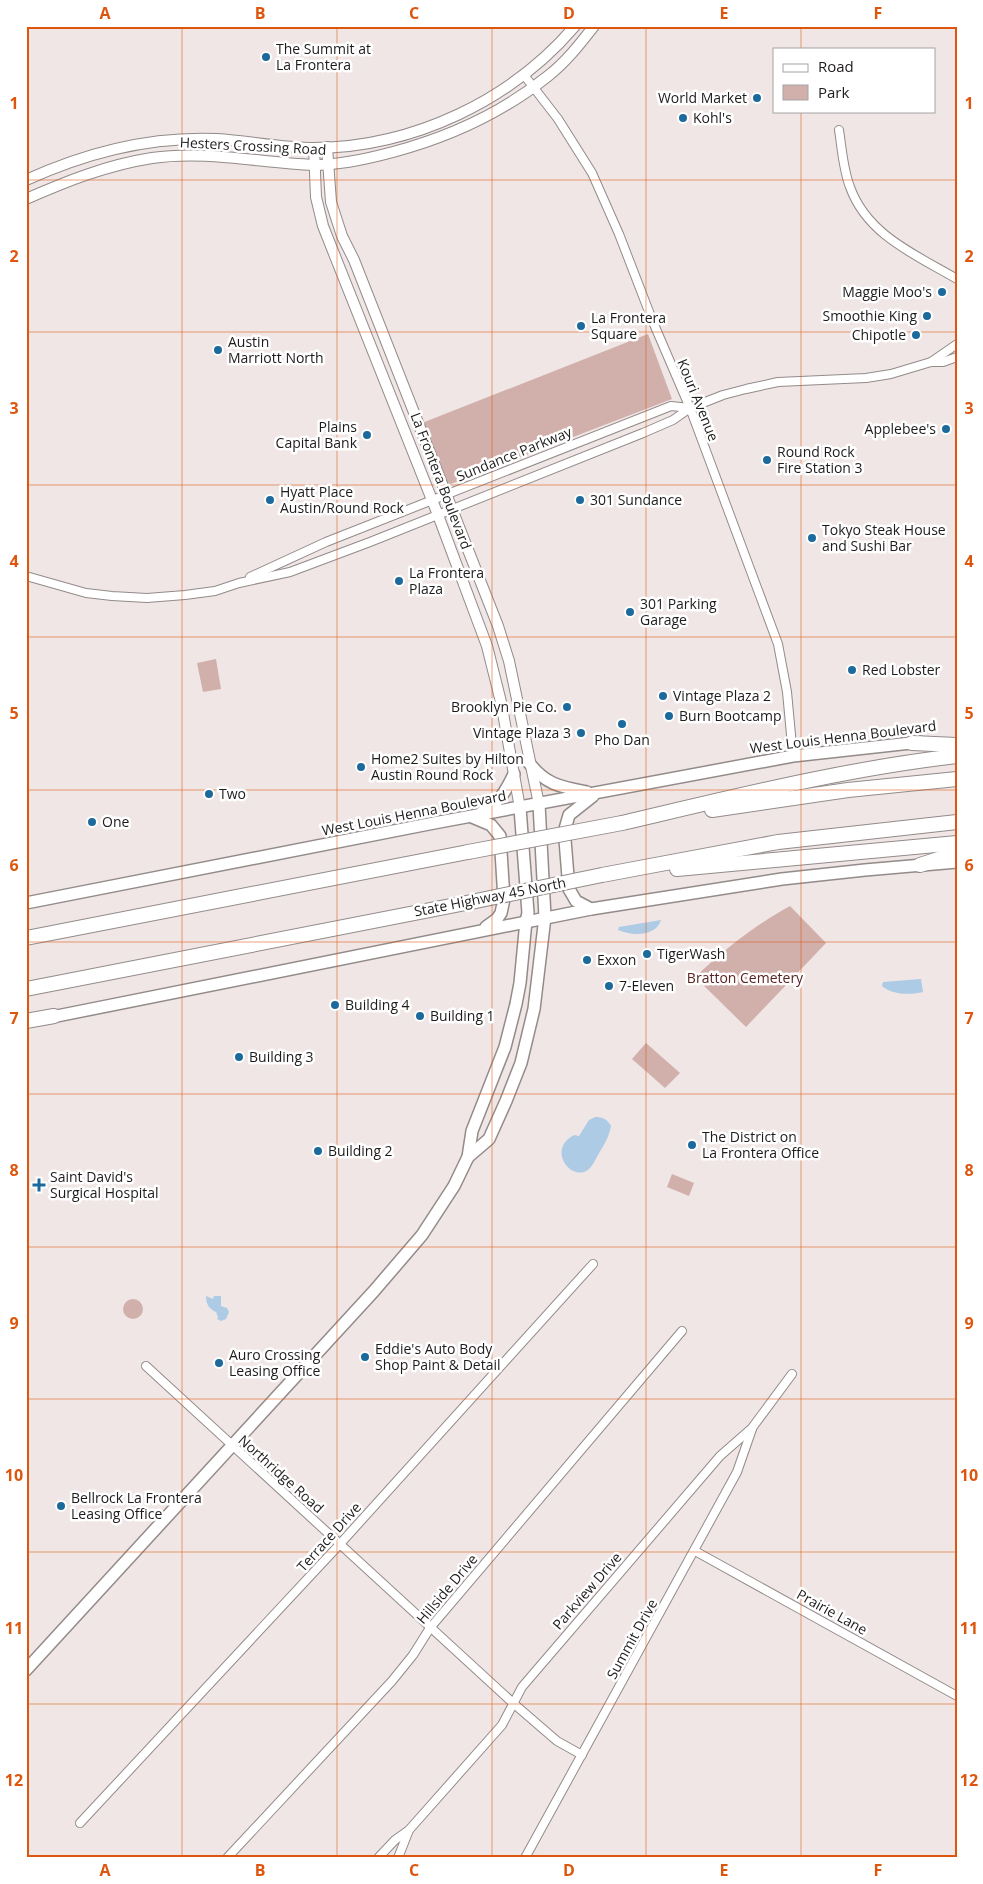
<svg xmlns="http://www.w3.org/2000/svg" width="983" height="1884" font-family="'Open Sans',sans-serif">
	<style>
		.green { fill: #d1b0ac }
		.water { fill: #adcbe5 }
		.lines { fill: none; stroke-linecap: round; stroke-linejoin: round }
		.minor-casing { stroke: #938b8a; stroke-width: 10 }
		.tertiary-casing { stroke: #938b8a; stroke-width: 12 }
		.secondary-casing { stroke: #938b8a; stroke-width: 14 }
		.motorway-casing { stroke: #938b8a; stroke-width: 16 }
		.minor { stroke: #fff; stroke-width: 8 }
		.tertiary { stroke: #fff; stroke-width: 10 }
		.secondary { stroke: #fff; stroke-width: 11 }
		.motorway { stroke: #fff; stroke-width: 14 }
		.motorway-bridge-casing { stroke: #938b8a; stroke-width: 16; stroke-linecap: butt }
		.motorway-bridge { stroke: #fff; stroke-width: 14 }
		.grid { fill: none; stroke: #de560d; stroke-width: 1; stroke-opacity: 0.55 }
		.poi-dot { fill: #1c699b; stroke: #fff; stroke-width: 2 }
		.labels { text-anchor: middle; stroke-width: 5; stroke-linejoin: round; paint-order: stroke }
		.poi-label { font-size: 14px; fill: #1e1b1b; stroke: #fff; text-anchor: start }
		.street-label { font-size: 14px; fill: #1e1b1b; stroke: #fff }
		.park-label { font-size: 14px; fill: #592421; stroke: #fff }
		.neatline { fill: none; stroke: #de560d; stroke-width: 2 }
		.grid-label { font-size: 16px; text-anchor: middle; font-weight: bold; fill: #de560d }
	</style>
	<rect width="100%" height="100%" fill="#efe6e5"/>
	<g class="green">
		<polygon points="648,334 672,399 448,485 422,423"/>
		<polygon points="216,659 221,689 203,692 197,663"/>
		<path d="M 790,906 L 826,943 L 746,1027 L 695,977 C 724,950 755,925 790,906 Z"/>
		<polygon points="646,1043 680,1073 665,1088 632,1059"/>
		<polygon points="672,1174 694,1183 689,1196 667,1187"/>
		<circle cx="133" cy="1309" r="10"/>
	</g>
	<g class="water">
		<path d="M 661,920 C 656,937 631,936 618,930 L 619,927 Z"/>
		<path d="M 921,979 L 923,992 C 910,995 892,995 882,986 L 883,982 Z"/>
		<path d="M 595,1117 C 603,1117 607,1119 611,1126 C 609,1137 604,1145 598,1155 C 595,1160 592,1168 586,1171 C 570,1180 547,1149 574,1135 L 579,1136 L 589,1120 Z"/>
		<path d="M 206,1296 L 213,1299 L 214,1296 L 221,1296 L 221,1306 L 227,1308 L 229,1312 L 226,1319 L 221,1321 L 217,1319 L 218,1317 L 216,1312 C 209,1309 206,1304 206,1296 Z"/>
	</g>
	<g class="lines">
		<defs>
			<g id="minor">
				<polyline points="524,75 558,119 592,173 619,234 653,322 690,408 778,644 787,692 793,756"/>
				<path d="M 839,130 C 842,149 843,169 850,187 C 867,235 916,255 957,279"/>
				<polyline points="931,362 957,344"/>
				<polyline points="26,576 86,593 112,596 147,598 185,595 215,591 239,583 290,572 370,542 643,433 673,420 690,408 723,395 746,389 778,382 866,378 891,374 931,362 943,362 957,357"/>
				<polyline points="250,577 326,542 671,406 690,408"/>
				<polyline points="146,1366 513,1703 557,1741 582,1755"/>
				<polyline points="695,1551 957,1696"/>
				<polyline points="80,1823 339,1545 593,1264"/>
				<polyline points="227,1858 392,1681 413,1655 430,1628 682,1331"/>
				<polyline points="378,1858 395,1840 409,1830 502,1725 522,1687 720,1456 752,1428 792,1374"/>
				<polyline points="398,1858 409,1830"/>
				<polyline points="525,1858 737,1472 752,1429"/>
			</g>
			<g id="tertiary">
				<polyline points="327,147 331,202 342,236 354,260 498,626 509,661 539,804"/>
				<polyline points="314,148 316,197 323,226 438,515 487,646 501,702 520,808"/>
				<path d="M 26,180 C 85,153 151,136 217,139 C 249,141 282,148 315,148 C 413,147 511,101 575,26"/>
				<path d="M 26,199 C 67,181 107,165 152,158 C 206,150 260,163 314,165 C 341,165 367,159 393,152 C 449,137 502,113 548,76 C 566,62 580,44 594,26"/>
			</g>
			<g id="secondary">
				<path d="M 529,763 C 546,785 561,787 587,792"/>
				<path d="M 482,812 C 499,803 506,791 514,774"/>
				<polyline points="472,817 491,825 500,836 504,899 501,913 497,919 486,927"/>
				<polyline points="26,903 434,823 793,756 920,742"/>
				<polyline points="591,909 576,901 569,889 565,840 565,829 569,815 593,796"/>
				<polyline points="47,1018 591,909 782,879 865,870 957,862"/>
				<polyline points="468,1157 489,1139 506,1101 521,1063 534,1009 545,917 539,804"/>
				<polyline points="26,1670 374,1291 422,1235 454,1186 468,1157 472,1131 505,1047 516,1004 520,983 526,921 528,913 520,808"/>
			</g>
			<g id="motorway">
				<polyline points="912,743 957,745"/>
				<polyline points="712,810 848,790 957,779"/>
				<path d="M 622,823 C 733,797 843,769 957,756"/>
				<polyline points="920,865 957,853"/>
				<polyline points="677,869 957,843"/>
				<polyline points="602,875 778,842 957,822"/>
				<polyline points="26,938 468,852"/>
				<polyline points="26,989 471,902"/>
				<polyline points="26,1021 54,1016"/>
			</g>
		</defs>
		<use href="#minor" class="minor-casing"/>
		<use href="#tertiary" class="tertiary-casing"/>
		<use href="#secondary" class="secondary-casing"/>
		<use href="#motorway" class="motorway-casing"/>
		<use href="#minor" class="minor"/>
		<use href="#tertiary" class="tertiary"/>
		<use href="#secondary" class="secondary"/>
		<use href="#motorway" class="motorway"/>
		<defs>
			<g id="motorway-bridge">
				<polyline points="468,852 622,823"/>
				<polyline points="471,902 602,875"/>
			</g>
		</defs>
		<use href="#motorway-bridge" class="motorway-bridge-casing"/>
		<use href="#motorway-bridge" class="motorway-bridge"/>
	</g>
	<path class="grid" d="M 182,26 L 182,1858M 337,26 L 337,1858M 492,26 L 492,1858M 646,26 L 646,1858M 801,26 L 801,49M 801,111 L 801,1858M 26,180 L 957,180M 26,332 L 957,332M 26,485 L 957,485M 26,637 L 957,637M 26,790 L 957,790M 26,942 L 957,942M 26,1094 L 957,1094M 26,1247 L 957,1247M 26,1399 L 957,1399M 26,1552 L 957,1552M 26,1704 L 957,1704"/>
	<g class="poi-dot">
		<circle cx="266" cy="57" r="5"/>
		<circle cx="757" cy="98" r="5"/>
		<circle cx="683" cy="118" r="5"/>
		<circle cx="942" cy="292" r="5"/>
		<circle cx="927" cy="316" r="5"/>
		<circle cx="581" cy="326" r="5"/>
		<circle cx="916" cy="335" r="5"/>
		<circle cx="218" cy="350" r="5"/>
		<circle cx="946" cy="429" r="5"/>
		<circle cx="367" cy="435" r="5"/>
		<circle cx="767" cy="460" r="5"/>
		<circle cx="270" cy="500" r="5"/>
		<circle cx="580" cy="500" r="5"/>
		<circle cx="812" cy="538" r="5"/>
		<circle cx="399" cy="581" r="5"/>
		<circle cx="630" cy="612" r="5"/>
		<circle cx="852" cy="670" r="5"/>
		<circle cx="663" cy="696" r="5"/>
		<circle cx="567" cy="707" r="5"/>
		<circle cx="669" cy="716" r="5"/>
		<circle cx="622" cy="724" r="5"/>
		<circle cx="581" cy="733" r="5"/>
		<circle cx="361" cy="767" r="5"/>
		<circle cx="209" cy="794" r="5"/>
		<circle cx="92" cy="822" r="5"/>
		<circle cx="647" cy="954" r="5"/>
		<circle cx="587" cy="960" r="5"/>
		<circle cx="609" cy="986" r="5"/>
		<circle cx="335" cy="1005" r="5"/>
		<circle cx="420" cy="1016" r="5"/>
		<circle cx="239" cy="1057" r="5"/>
		<circle cx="692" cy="1145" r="5"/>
		<circle cx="318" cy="1151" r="5"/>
		<path d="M36.5 1177.5h5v5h5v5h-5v5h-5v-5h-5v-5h5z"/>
		<circle cx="365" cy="1357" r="5"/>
		<circle cx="219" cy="1363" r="5"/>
		<circle cx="61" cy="1506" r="5"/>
	</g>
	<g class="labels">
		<g class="poi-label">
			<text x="276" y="54">The Summit at<tspan x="276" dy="16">La Frontera</tspan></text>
			<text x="747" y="103" text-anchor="end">World Market</text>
			<text x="693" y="123">Kohl's</text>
			<text x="932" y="297" text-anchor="end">Maggie Moo's</text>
			<text x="917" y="321" text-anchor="end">Smoothie King</text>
			<text x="591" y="323">La Frontera<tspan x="591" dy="16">Square</tspan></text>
			<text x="906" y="340" text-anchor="end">Chipotle</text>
			<text x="228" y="347">Austin<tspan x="228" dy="16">Marriott North</tspan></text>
			<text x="357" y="432" text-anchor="end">Plains<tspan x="357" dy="16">Capital Bank</tspan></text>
			<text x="936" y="434" text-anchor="end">Applebee's</text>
			<text x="777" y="457">Round Rock<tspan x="777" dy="16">Fire Station 3</tspan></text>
			<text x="280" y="497">Hyatt Place<tspan x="280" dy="16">Austin/Round Rock</tspan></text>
			<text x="590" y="505">301 Sundance</text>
			<text x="822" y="535">Tokyo Steak House<tspan x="822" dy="16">and Sushi Bar</tspan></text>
			<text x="409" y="578">La Frontera<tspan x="409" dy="16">Plaza</tspan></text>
			<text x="640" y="609">301 Parking<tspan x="640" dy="16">Garage</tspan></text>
			<text x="862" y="675">Red Lobster</text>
			<text x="673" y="701">Vintage Plaza 2</text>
			<text x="557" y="712" text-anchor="end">Brooklyn Pie Co.</text>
			<text x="679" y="721">Burn Bootcamp</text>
			<text x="571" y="738" text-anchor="end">Vintage Plaza 3</text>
			<text x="622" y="745" text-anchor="middle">Pho Dan</text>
			<text x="371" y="764">Home2 Suites by Hilton<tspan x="371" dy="16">Austin Round Rock</tspan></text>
			<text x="219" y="799">Two</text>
			<text x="102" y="827">One</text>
			<text x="657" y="959">TigerWash</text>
			<text x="597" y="965">Exxon</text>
			<text x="619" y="991">7-Eleven</text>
			<text x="345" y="1010">Building 4</text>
			<text x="430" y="1021">Building 1</text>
			<text x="249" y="1062">Building 3</text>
			<text x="702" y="1142">The District on<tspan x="702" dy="16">La Frontera Office</tspan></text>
			<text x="328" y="1156">Building 2</text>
			<text x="50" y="1182">Saint David's<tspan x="50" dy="16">Surgical Hospital</tspan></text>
			<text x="375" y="1354">Eddie's Auto Body<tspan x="375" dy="16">Shop Paint &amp; Detail</tspan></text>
			<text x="229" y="1360">Auro Crossing<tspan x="229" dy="16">Leasing Office</tspan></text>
			<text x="71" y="1503">Bellrock La Frontera<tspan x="71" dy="16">Leasing Office</tspan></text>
		</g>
		<g class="street-label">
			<text transform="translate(253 146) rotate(3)" y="5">Hesters Crossing Road</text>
			<text transform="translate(698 400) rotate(68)" y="5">Kouri Avenue</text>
			<text transform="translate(514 454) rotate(-22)" y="5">Sundance Parkway</text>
			<text transform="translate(441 481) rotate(69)" y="5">La Frontera Boulevard</text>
			<text transform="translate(843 737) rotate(-7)" y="5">West Louis Henna Boulevard</text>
			<text transform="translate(414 813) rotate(-11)" y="5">West Louis Henna Boulevard</text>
			<text transform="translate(490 897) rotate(-11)" y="5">State Highway 45 North</text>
			<text transform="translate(281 1474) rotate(42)" y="5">Northridge Road</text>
			<text transform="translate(329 1537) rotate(-48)" y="5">Terrace Drive</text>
			<text transform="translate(447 1589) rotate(-50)" y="5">Hillside Drive</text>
			<text transform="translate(587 1591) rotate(-49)" y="5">Parkview Drive</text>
			<text transform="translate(832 1612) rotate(29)" y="5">Prairie Lane</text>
			<text transform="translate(632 1639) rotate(-61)" y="5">Summit Drive</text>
		</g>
		<g class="park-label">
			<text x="745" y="983">Bratton Cemetery</text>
		</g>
	</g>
	<rect width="983" height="1884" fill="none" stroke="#ffffff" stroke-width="55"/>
	<rect x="773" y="48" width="162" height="65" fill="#ffffff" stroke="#a5a4a4"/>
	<rect x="783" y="64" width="25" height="8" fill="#ffffff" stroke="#a5a4a4"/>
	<text x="818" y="72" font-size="15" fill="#1e1b1b">Road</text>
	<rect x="783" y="85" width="25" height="15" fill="#d1b0ac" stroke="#a5a4a4"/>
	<text x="818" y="98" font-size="15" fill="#1e1b1b">Park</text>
	<rect x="28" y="28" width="928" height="1828" class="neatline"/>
	<g class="grid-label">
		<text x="105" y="19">A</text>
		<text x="260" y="19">B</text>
		<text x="414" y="19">C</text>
		<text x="569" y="19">D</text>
		<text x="724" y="19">E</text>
		<text x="878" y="19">F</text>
		<text x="14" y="109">1</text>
		<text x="969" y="109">1</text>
		<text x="14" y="262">2</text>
		<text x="969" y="262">2</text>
		<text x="14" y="414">3</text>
		<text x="969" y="414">3</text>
		<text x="14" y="567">4</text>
		<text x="969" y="567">4</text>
		<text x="14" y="719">5</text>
		<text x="969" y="719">5</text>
		<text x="14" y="871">6</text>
		<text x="969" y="871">6</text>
		<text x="14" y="1024">7</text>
		<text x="969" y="1024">7</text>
		<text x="14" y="1176">8</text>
		<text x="969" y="1176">8</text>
		<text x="14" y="1329">9</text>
		<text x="969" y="1329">9</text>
		<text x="14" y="1481">10</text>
		<text x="969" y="1481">10</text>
		<text x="14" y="1634">11</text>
		<text x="969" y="1634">11</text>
		<text x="14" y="1786">12</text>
		<text x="969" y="1786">12</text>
		<text x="105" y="1876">A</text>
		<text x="260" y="1876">B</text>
		<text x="414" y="1876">C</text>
		<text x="569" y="1876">D</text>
		<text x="724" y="1876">E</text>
		<text x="878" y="1876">F</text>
	</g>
</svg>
